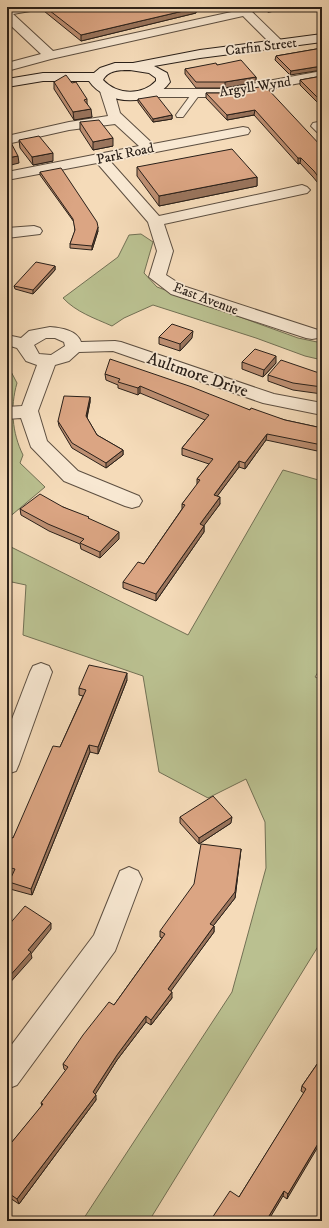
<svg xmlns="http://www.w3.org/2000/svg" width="329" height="1228" font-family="'IM FELL DW Pica',serif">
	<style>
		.green { fill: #bac090; stroke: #727054 }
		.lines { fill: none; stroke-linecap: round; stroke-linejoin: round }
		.lane-casing { stroke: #5d4f41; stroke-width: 2 }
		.street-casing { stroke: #5d4f41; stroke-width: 2 }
		.secondary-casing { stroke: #2a2019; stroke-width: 2 }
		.lane { fill: #f8e8d2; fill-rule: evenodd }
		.street { fill: #f8e8d2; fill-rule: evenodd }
		.secondary { fill: #f8e8d2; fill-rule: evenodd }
		.wall { fill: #bc8e71; stroke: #2a2019 }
		.shaded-wall { fill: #99745c; stroke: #2a2019 }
		.building { fill: #dba583; stroke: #2a2019 }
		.labels { text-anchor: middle; stroke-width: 3.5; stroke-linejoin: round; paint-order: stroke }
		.far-street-label { font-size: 14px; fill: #2a2019; stroke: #f8e8d2 }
		.street-label { font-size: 17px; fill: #2a2019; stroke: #f8e8d2 }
	</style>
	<rect width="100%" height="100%" fill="#f5dbb9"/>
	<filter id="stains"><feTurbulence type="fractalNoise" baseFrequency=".005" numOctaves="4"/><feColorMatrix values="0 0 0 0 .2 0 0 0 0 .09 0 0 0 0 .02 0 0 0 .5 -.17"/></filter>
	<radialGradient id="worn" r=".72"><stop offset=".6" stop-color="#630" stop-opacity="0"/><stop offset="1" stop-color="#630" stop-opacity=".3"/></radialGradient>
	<g class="green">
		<path d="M 141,234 L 153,242 L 144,273 L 157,287 L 298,338 L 322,343 L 322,360 L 305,356 L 256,338 L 153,305 L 124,318 L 112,326 C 94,318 76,312 63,298 L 118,257 L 129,235 Z"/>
		<path d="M 7,364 L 17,383 C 10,407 12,433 23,455 L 20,463 L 45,487 L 7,519 Z"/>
		<polygon points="283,470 322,481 322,666 315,677 322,680 322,940 149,1221 82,1221 232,992 266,868 265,822 246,779 208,798 159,772 143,676 23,635 26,585 7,581 7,545 188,635"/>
	</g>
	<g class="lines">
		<defs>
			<polygon id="lane" points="193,92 200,94 183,117 177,117 176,115"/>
			<g id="street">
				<polygon points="14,7 38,7 36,10 13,14 53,51 236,11 233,7 247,7 285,44 284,47 274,47 243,16 51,59 7,71 7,63 41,54 7,22 7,8"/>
				<polygon points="322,71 322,79 225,97 148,97 143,96 141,93 143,90 148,89 225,89"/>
				<polygon points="107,87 112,88 114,91 120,113 153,144 243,127 248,128 250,131 248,134 243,135 110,161 159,216 302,185 307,187 310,190 307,193 164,224 173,251 166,275 183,286 318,330 321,334 318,338 312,339 306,338 171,294 149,277 157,251 148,222 97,163 7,180 7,172 139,146 115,124 69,130 7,144 7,136 69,122 108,116 100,91 102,88"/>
				<polygon points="318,122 322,123 322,133 317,132 311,126 313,123"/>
				<polygon points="34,226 40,228 42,231 40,234 7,238 7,228"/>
				<path d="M 50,327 C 61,328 77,330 81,342 L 115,341 L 121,342 L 274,394 L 322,403 L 322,415 L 263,403 L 113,351 L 79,352 L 69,361 L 55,365 L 38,411 L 47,441 L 78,471 L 139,496 L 142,501 L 139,506 L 132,508 L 125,506 L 64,481 L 31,447 L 21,418 L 7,419 L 7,407 L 22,406 L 37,365 L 26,361 L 17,348 L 7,345 L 7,335 L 21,338 L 29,331 ZM 46,338 L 55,338 L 64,342 L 65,346 L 51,355 L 39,354 L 34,345 Z"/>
				<polygon points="41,663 49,666 52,672 19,764 16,771 7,774 7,732 30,672 33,666"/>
				<polygon points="129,867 138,871 142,879 115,951 17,1085 7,1089 7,1051 94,935 120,871"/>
			</g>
			<path id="secondary" d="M 322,34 L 322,42 L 200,58 L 154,66 L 167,73 L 170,82 C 153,107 106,106 89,81 L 43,81 L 7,87 L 7,79 L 43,73 L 94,73 L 100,68 L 115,63 L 133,63 L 200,50 ZM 130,70 L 149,73 L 156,78 L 156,81 C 142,96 117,95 103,80 C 108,70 120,70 130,70 Z"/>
		</defs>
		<use href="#lane" class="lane-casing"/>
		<use href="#street" class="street-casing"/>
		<use href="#secondary" class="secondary-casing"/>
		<use href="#lane" class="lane"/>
		<use href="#street" class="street"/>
		<use href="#secondary" class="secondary"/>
	</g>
	<g class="wall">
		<polygon points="39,7 195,7 196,13 81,41"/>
		<polygon points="260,7 307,7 268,12"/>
		<polygon points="322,48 290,75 275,60 276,56"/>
		<polygon points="217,65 256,77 256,82 225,88 196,88 185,74 185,69"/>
		<polygon points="322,76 322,107 300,85 300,80"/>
		<polygon points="54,82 72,83 87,99 87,103 92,117 74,120 54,89"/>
		<polygon points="206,93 225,93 322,147 322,188 313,177 300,163 298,164 254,115 227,120 206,98"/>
		<polygon points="138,99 172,115 172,119 153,122 138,102"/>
		<polygon points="80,122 113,146 93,150 80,130"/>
		<polygon points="19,140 53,161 33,165 20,148"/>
		<polygon points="137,167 257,177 257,186 159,206 137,176"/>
		<polygon points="40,172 98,231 92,250 70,248 70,244 75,231 74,222 40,175"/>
		<polygon points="55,266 55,270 33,294 15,289 14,286"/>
		<polygon points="159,337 192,338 180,351 159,344"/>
		<polygon points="242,362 276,363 263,377 242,369"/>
		<polygon points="105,374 250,410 285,420 322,428 322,452 266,440 245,469 239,467 217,496 220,504 204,525 204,532 156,601 123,588 123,582 144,564 182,509 182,504 197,485 197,479 209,464 182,455 182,448 205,420 140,393 138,395 118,388 118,385 106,380"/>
		<polygon points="322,374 322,394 293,390 268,381 268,375"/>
		<polygon points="90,397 90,402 87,418 97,435 123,450 123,455 106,468 72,448 59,426 58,421"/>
		<polygon points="63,507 89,519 119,539 100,558 81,549 80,544 49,531 21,515 20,509"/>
		<polygon points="127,680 98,754 90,752 32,895 10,889 9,882 12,874 7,873 7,836 13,838 60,747 83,696 79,695 79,688"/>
		<polygon points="180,817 231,823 199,844 180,823"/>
		<polygon points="241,849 235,898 213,926 214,926 214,932 170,991 172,998 151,1025 146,1022 117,1060 95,1094 96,1100 19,1204 7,1196 7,1148 42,1106 41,1103 66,1071 64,1069 63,1064 114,1005 162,938 160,937 160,931"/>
		<polygon points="322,1057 287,1199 283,1196 239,1197 304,1093 301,1091 302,1086"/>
	</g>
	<g class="shaded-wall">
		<polygon points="268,7 307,7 268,12"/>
		<polygon points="196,8 196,13 81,41 81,35"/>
		<polygon points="322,66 322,70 290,75 291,71"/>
		<polygon points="256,77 256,82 225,88 225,82"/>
		<polygon points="91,109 92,117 74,120 73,112"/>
		<polygon points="255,110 254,115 227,120 227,115"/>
		<polygon points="172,115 172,119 153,122 153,119"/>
		<polygon points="113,138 113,146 93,150 93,142"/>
		<polygon points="53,153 53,161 33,165 32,157"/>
		<polygon points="18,156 19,163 7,166 7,158"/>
		<polygon points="298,158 301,158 300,163 298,164"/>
		<polygon points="257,177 257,186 159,206 159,196"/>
		<polygon points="98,227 98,231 92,250 92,246"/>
		<polygon points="55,266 55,270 33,294 33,290"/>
		<polygon points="193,331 192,338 180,351 180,344"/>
		<polygon points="276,356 276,363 263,377 264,370"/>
		<polygon points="140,386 140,393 138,395 138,388"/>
		<polygon points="90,397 90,402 86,421 86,416"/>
		<polygon points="267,434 266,440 245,469 245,463"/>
		<polygon points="123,450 123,455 106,468 106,463"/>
		<polygon points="239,461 239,467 213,502 214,495"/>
		<polygon points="220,497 220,504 200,531 200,524"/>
		<polygon points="204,526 204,532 156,601 156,594"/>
		<polygon points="119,532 119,539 100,558 100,552"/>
		<polygon points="127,673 127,680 98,754 98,747"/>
		<polygon points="89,745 90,752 32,895 31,889"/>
		<polygon points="232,817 231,823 199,844 199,838"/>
		<polygon points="241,849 235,898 210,930 210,924"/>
		<polygon points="51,923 51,929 31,954 32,958 7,986 7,979 28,950"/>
		<polygon points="214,926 214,932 168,995 168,989"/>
		<polygon points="172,992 172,998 151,1025 151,1020"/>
		<polygon points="146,1016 146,1022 117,1060 93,1098 93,1092 117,1055"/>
		<polygon points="96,1095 96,1100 19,1204 17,1199"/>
		<polygon points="322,1137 322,1140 287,1199 288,1194"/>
		<polygon points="284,1191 283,1196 268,1221 266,1221"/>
	</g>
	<g class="building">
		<polygon points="45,7 195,7 196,8 81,35"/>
		<polygon points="322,48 322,66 291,71 276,56"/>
		<polygon points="241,60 256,77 225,82 196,82 185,69 216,63 217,65"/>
		<polygon points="66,75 72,83 76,82 87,99 84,100 91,109 73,112 54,82"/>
		<polygon points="322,76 322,102 300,80"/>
		<polygon points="265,86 322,147 322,182 314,171 301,158 298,158 255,110 227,115 206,93 225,93"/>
		<polygon points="157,96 172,115 153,119 138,99"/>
		<polygon points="99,120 113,138 93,142 80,122"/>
		<polygon points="39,136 53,153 32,157 19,140"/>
		<polygon points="7,137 8,137 18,156 7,158"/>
		<polygon points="232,149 257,177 159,196 137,167"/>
		<polygon points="61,168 97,222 98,227 92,246 70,244 75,230 73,219 40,172"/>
		<polygon points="36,262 55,266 33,290 14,286"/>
		<polygon points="172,324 193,331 180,344 159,337"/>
		<polygon points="255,349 276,356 264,370 242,362"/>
		<polygon points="110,359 192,387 250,410 251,408 285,420 322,428 322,445 267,434 245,463 239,461 214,495 220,497 200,524 204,526 156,594 123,582 138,562 144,564 185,505 182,504 200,480 197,479 213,459 182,448 209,415 140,386 138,388 118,382 120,379 105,374"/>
		<polygon points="281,360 322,374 322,387 293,383 268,375"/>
		<polygon points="64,396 90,397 86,416 97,435 123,450 106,463 72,443 58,421"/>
		<polygon points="40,494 63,507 89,517 88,518 119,532 100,552 80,543 84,539 48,524 20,509"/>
		<polygon points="89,665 127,673 98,747 89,745 31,889 9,882 15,869 7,867 7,836 13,838 53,746 60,747 86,690 79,688"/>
		<polygon points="213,796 232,817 199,838 180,817"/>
		<polygon points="201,844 241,849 235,892 210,924 214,926 168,989 172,992 151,1020 146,1016 117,1055 93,1092 96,1095 17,1199 7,1192 7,1148 43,1104 41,1103 68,1067 63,1064 83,1035 109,1002 114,1005 165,934 160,931 194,884"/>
		<polygon points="25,906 51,923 28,950 31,952 7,979 7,927"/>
		<polygon points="322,1057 322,1131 321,1132 322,1133 322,1137 288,1194 284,1191 266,1221 210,1221 230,1191 239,1197 306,1089 302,1086"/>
	</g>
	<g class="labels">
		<g class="far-street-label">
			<text transform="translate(261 46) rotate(-7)" y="5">Carfin Street</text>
			<text transform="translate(255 86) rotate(-9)" y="5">Argyll Wynd</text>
			<text transform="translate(125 153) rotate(-12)" y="5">Park Road</text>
			<text transform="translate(206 298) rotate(21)" y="5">East Avenue</text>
		</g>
		<g class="street-label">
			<text transform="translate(198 374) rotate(19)" y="6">Aultmore Drive</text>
		</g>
	</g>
	<rect width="329" height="1228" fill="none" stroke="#f5dbb9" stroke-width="24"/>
	<rect x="8" y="8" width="313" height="1212" fill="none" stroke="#2a2019" stroke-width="2"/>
	<rect x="12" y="12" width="305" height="1204" fill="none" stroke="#2a2019"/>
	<rect width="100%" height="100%" filter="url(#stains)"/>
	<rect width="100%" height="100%" fill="url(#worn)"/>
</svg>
